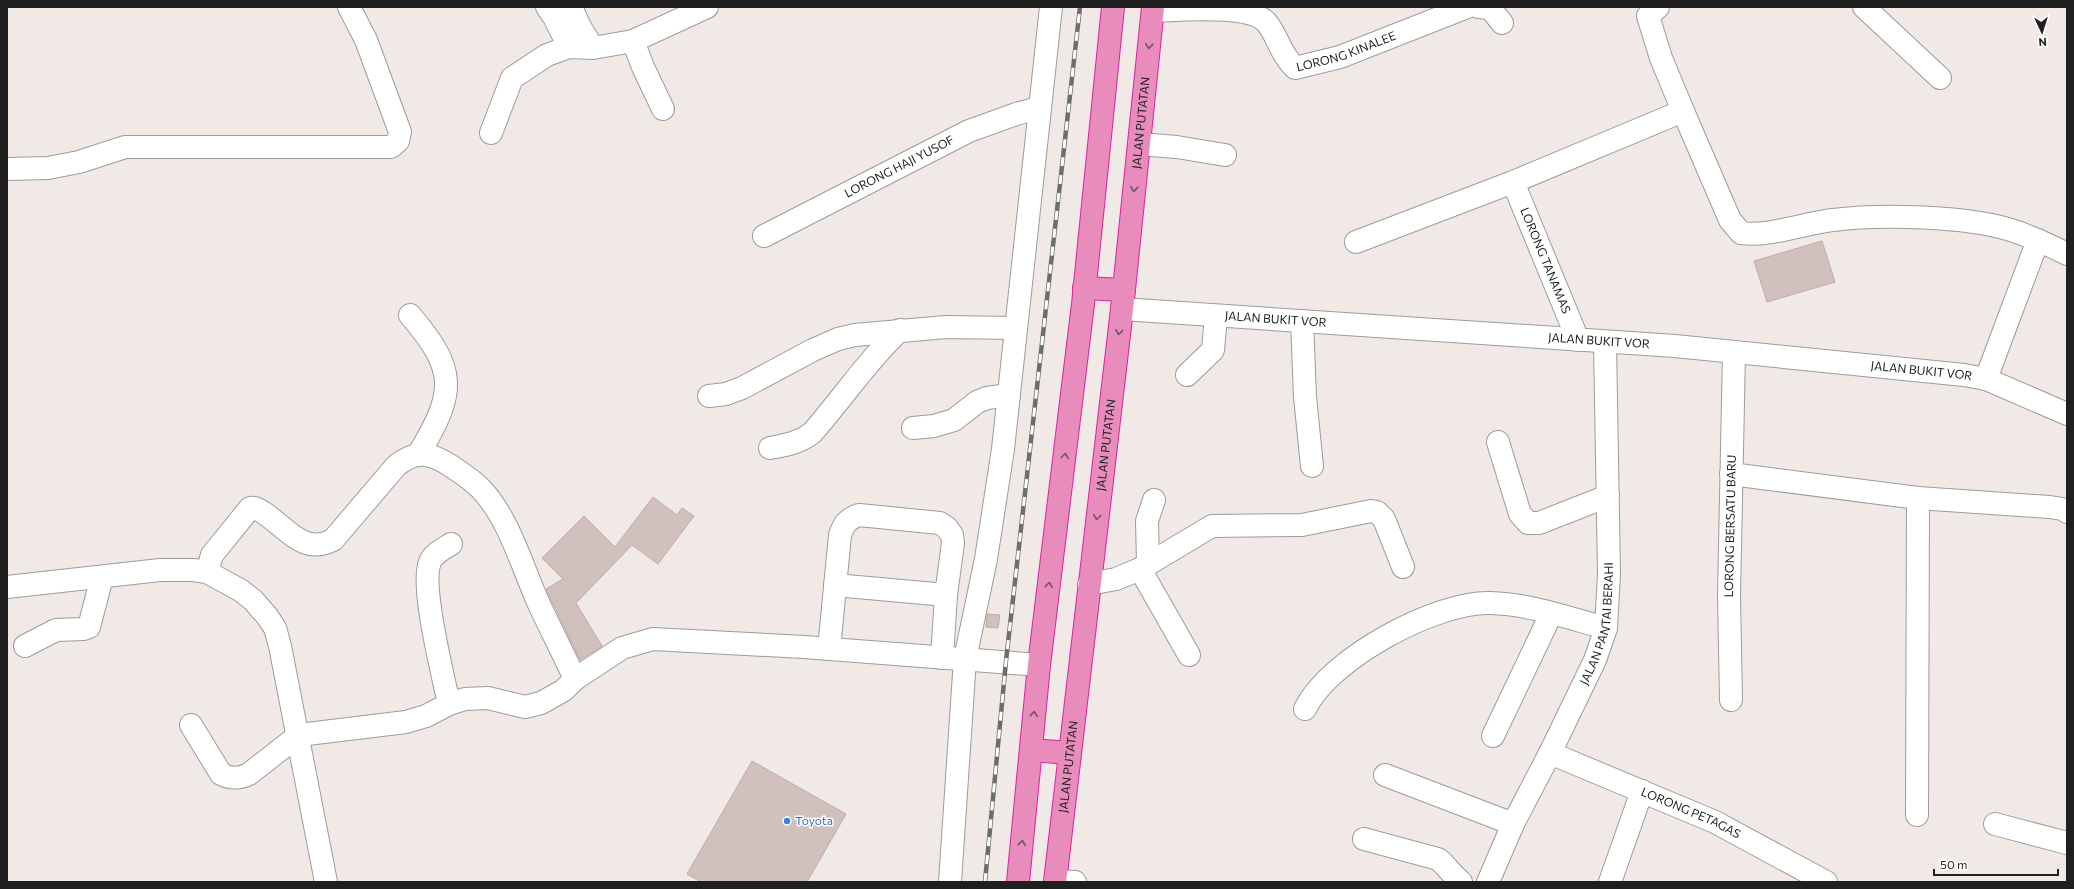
<svg xmlns="http://www.w3.org/2000/svg" width="2074" height="889" font-family="Commissioner,sans-serif">
	<style>
		.building { fill: #d0c0be; stroke: #c2aaa7 }
		.lines { fill: none; stroke-linecap: round; stroke-linejoin: round }
		.minor-casing { stroke: #9c9c9c; stroke-width: 24 }
		.highway-casing { stroke: #de22a2; stroke-width: 24 }
		.minor { stroke: #fff; stroke-width: 22 }
		.highway { stroke: #e88cbc; stroke-width: 22 }
		.rail-casing { stroke: #6d6d6d; stroke-width: 4.5 }
		.rail { stroke: #fff; stroke-width: 3; stroke-dasharray: 9; stroke-linecap: butt }
		.oneway { stroke: #795066 }
		.shop-dot { fill: #3f7fe0; stroke: #fff; stroke-width: 1.5 }
		.labels { text-anchor: middle; stroke-width: 3; stroke-linejoin: round; paint-order: stroke }
		.street-label { font-size: 12px; fill: #1f1f1f; stroke: #fff }
		.shop-label { font-size: 12px; fill: #366cbe; stroke: #fff; text-anchor: start }
	</style>
	<rect width="100%" height="100%" fill="#f0e9e5"/>
	<g class="building">
		<polygon points="1822,241 1835,282 1767,302 1754,261"/>
		<polygon points="653,497 677,515 682,508 694,516 658,564 632,545 576,603 602,646 580,660 546,589 563,579 542,558 584,516 615,547"/>
		<polygon points="987,614 1000,615 998,628 986,627"/>
		<polygon points="752,761 846,814 807,882 701,882 687,874"/>
	</g>
	<g class="lines">
		<defs>
			<g id="minor">
				<polyline points="547,7 554,17 569,47"/>
				<polyline points="571,7 580,27 593,48"/>
				<polyline points="1478,7 1490,8 1502,23"/>
				<polyline points="1864,7 1940,78"/>
				<path id="s1" d="M 1153,11 C 1178,10 1251,3 1267,23 C 1278,37 1281,55 1295,68 L 1340,57 L 1467,7"/>
				<polyline points="633,41 643,67 663,109"/>
				<path d="M 1683,111 L 1730,220 L 1741,233 C 1769,237 1805,223 1833,220 C 1880,214 1966,216 2011,230 C 2030,236 2049,245 2067,254"/>
				<polyline points="491,133 512,78 547,55 569,47 593,48 633,41 707,7"/>
				<polyline points="1139,144 1177,147 1225,155"/>
				<polyline points="7,169 48,168 79,162 125,147 391,147 398,141 400,132 366,40 349,7"/>
				<path id="s2" d="M 1513,182 L 1578,340"/>
				<path id="s3" d="M 764,236 L 969,131 L 1016,114 L 1039,108"/>
				<polyline points="1356,242 1513,182 1683,111 1661,58 1648,16 1658,7"/>
				<path id="s4" d="M 1122,309 L 1675,346 L 1964,375 L 1986,379 L 2067,414"/>
				<path d="M 410,315 C 457,370 456,392 419,453"/>
				<polyline points="1302,321 1305,397 1312,466"/>
				<polyline points="1187,375 1213,350 1216,316"/>
				<polyline points="1986,379 2038,240"/>
				<polyline points="709,396 726,394 742,388 813,350 838,339 855,335 946,327 1016,328"/>
				<polyline points="913,428 934,426 954,420 977,402 987,398 1009,395"/>
				<polyline points="1498,442 1520,514 1528,523 1539,523 1608,496"/>
				<path d="M 770,448 C 786,445 799,443 812,433 C 842,399 867,361 900,330"/>
				<polyline points="1731,474 1918,498 2050,507 2062,509 2067,512"/>
				<polyline points="1148,564 1147,521 1154,500"/>
				<polyline points="1140,569 1189,655"/>
				<path d="M 207,572 L 212,555 L 250,508 C 256,507 259,510 264,513 C 288,529 303,555 333,540 L 396,466 C 415,450 430,452 451,466 C 461,473 471,479 480,488 C 508,516 522,566 538,602 C 550,628 563,653 575,679"/>
				<polyline points="1089,584 1116,579 1140,569 1212,526 1302,525 1371,511 1377,512 1384,519 1403,567"/>
				<polyline points="835,585 946,595"/>
				<polyline points="7,587 160,570 193,570 207,572 240,590 253,600 267,616 275,628 280,646 326,882"/>
				<polyline points="25,646 56,630 83,629 89,627 102,577"/>
				<path d="M 829,649 L 840,535 C 844,524 847,519 859,515 L 940,523 L 947,528 L 952,535 L 953,543 L 946,595 L 942,658"/>
				<path id="s5" d="M 1731,700 L 1729,596 L 1734,352"/>
				<path d="M 449,704 C 443,675 420,586 430,562 C 433,554 443,549 451,544"/>
				<path d="M 1305,709 C 1329,659 1436,601 1491,603 C 1529,604 1568,618 1606,628"/>
				<path d="M 191,725 L 221,774 C 231,779 239,779 249,774 L 299,735 L 406,722 L 426,716 L 449,704 L 465,699 L 488,698 L 525,707 L 541,703 L 564,690 L 575,679 L 622,648 L 653,639 L 804,647 L 1039,665"/>
				<polyline points="1493,736 1551,614"/>
				<path id="s6" d="M 1550,753 L 1715,822 L 1826,882"/>
				<polyline points="1385,775 1513,824"/>
				<polyline points="1917,815 1918,498"/>
				<polyline points="1995,824 2067,843"/>
				<path d="M 1364,839 L 1438,859 C 1447,866 1452,875 1461,882"/>
				<polyline points="1055,881 1075,882"/>
				<polyline points="950,882 965,659 986,559 1003,449 1051,7"/>
				<path id="s7" d="M 1488,882 L 1513,824 L 1550,753 L 1595,660 L 1606,628 L 1609,574 L 1605,342"/>
				<polyline points="1610,882 1642,791"/>
			</g>
			<g id="highway">
				<polyline points="1084,288 1124,290"/>
				<polyline points="1031,750 1070,753"/>
				<polyline points="1018,882 1039,665 1083,304 1113,7"/>
				<path id="s8" d="M 1055,882 L 1122,309 L 1153,7"/>
			</g>
		</defs>
		<use href="#minor" class="minor-casing"/>
		<use href="#highway" class="highway-casing"/>
		<use href="#minor" class="minor"/>
		<use href="#highway" class="highway"/>
		<defs>
			<polyline id="rail" points="985,882 1006,661 1080,7"/>
		</defs>
		<use href="#rail" class="rail-casing"/>
		<use href="#rail" class="rail"/>
	</g>
	<defs><path id="oneway-chevron" d="M-2-3.5L2.5 0L-2 3.5" fill="none" stroke-width="1.6" stroke-linecap="round" stroke-linejoin="round"/></defs>
	<g class="oneway">
		<use href="#oneway-chevron" transform="translate(1149 46) rotate(96)"/>
		<use href="#oneway-chevron" transform="translate(1134 189) rotate(96)"/>
		<use href="#oneway-chevron" transform="translate(1119 332) rotate(97)"/>
		<use href="#oneway-chevron" transform="translate(1065 456) rotate(-83)"/>
		<use href="#oneway-chevron" transform="translate(1097 517) rotate(97)"/>
		<use href="#oneway-chevron" transform="translate(1049 585) rotate(-83)"/>
		<use href="#oneway-chevron" transform="translate(1034 714) rotate(-84)"/>
		<use href="#oneway-chevron" transform="translate(1022 843) rotate(-84)"/>
	</g>
	<circle class="shop-dot" cx="787" cy="821" r="4"/>
	<g class="labels">
		<g class="street-label">
			<text dy="4" stroke="none"><textPath href="#s1" startOffset="224">LORONG KINALEE</textPath></text>
			<text dy="4" stroke="none"><textPath href="#s8" startOffset="764">JALAN PUTATAN</textPath></text>
			<text dy="4" stroke="none"><textPath href="#s3" startOffset="152">LORONG HAJI YUSOF</textPath></text>
			<text dy="4" stroke="none"><textPath href="#s2" startOffset="85">LORONG TANAMAS</textPath></text>
			<text dy="4" stroke="none"><textPath href="#s4" startOffset="154">JALAN BUKIT VOR</textPath></text>
			<text dy="4" stroke="none"><textPath href="#s4" startOffset="478">JALAN BUKIT VOR</textPath></text>
			<text dy="4" stroke="none"><textPath href="#s4" startOffset="802">JALAN BUKIT VOR</textPath></text>
			<text dy="4" stroke="none"><textPath href="#s8" startOffset="440">JALAN PUTATAN</textPath></text>
			<text dy="4" stroke="none"><textPath href="#s5" startOffset="174">LORONG BERSATU BARU</textPath></text>
			<text dy="4" stroke="none"><textPath href="#s7" startOffset="283">JALAN PANTAI BERAHI</textPath></text>
			<text dy="4" stroke="none"><textPath href="#s8" startOffset="116">JALAN PUTATAN</textPath></text>
			<text dy="4" stroke="none"><textPath href="#s6" startOffset="153">LORONG PETAGAS</textPath></text>
		</g>
		<g class="shop-label">
			<text x="795" y="825">Toyota</text>
		</g>
	</g>
	<rect width="2074" height="889" fill="none" stroke="#1f1f1f" stroke-width="16"/>
	<g transform="translate(2042 32) rotate(176)" stroke="#ffffff" stroke-width="3" paint-order="stroke">
	<path d="M0-3L7 15L0 10L-7 15Z" fill="#1f1f1f"/>
	<text y="-6" font-size="11" font-weight="bold" text-anchor="middle" fill="#1f1f1f">N</text>
	</g>
	<path d="M1934 869v6h124v-6" fill="none" stroke="#1f1f1f" stroke-width="2"/>
	<text x="1940" y="869" font-size="12" fill="#1f1f1f" stroke="#ffffff" stroke-width="3" paint-order="stroke">50 m</text>
</svg>
